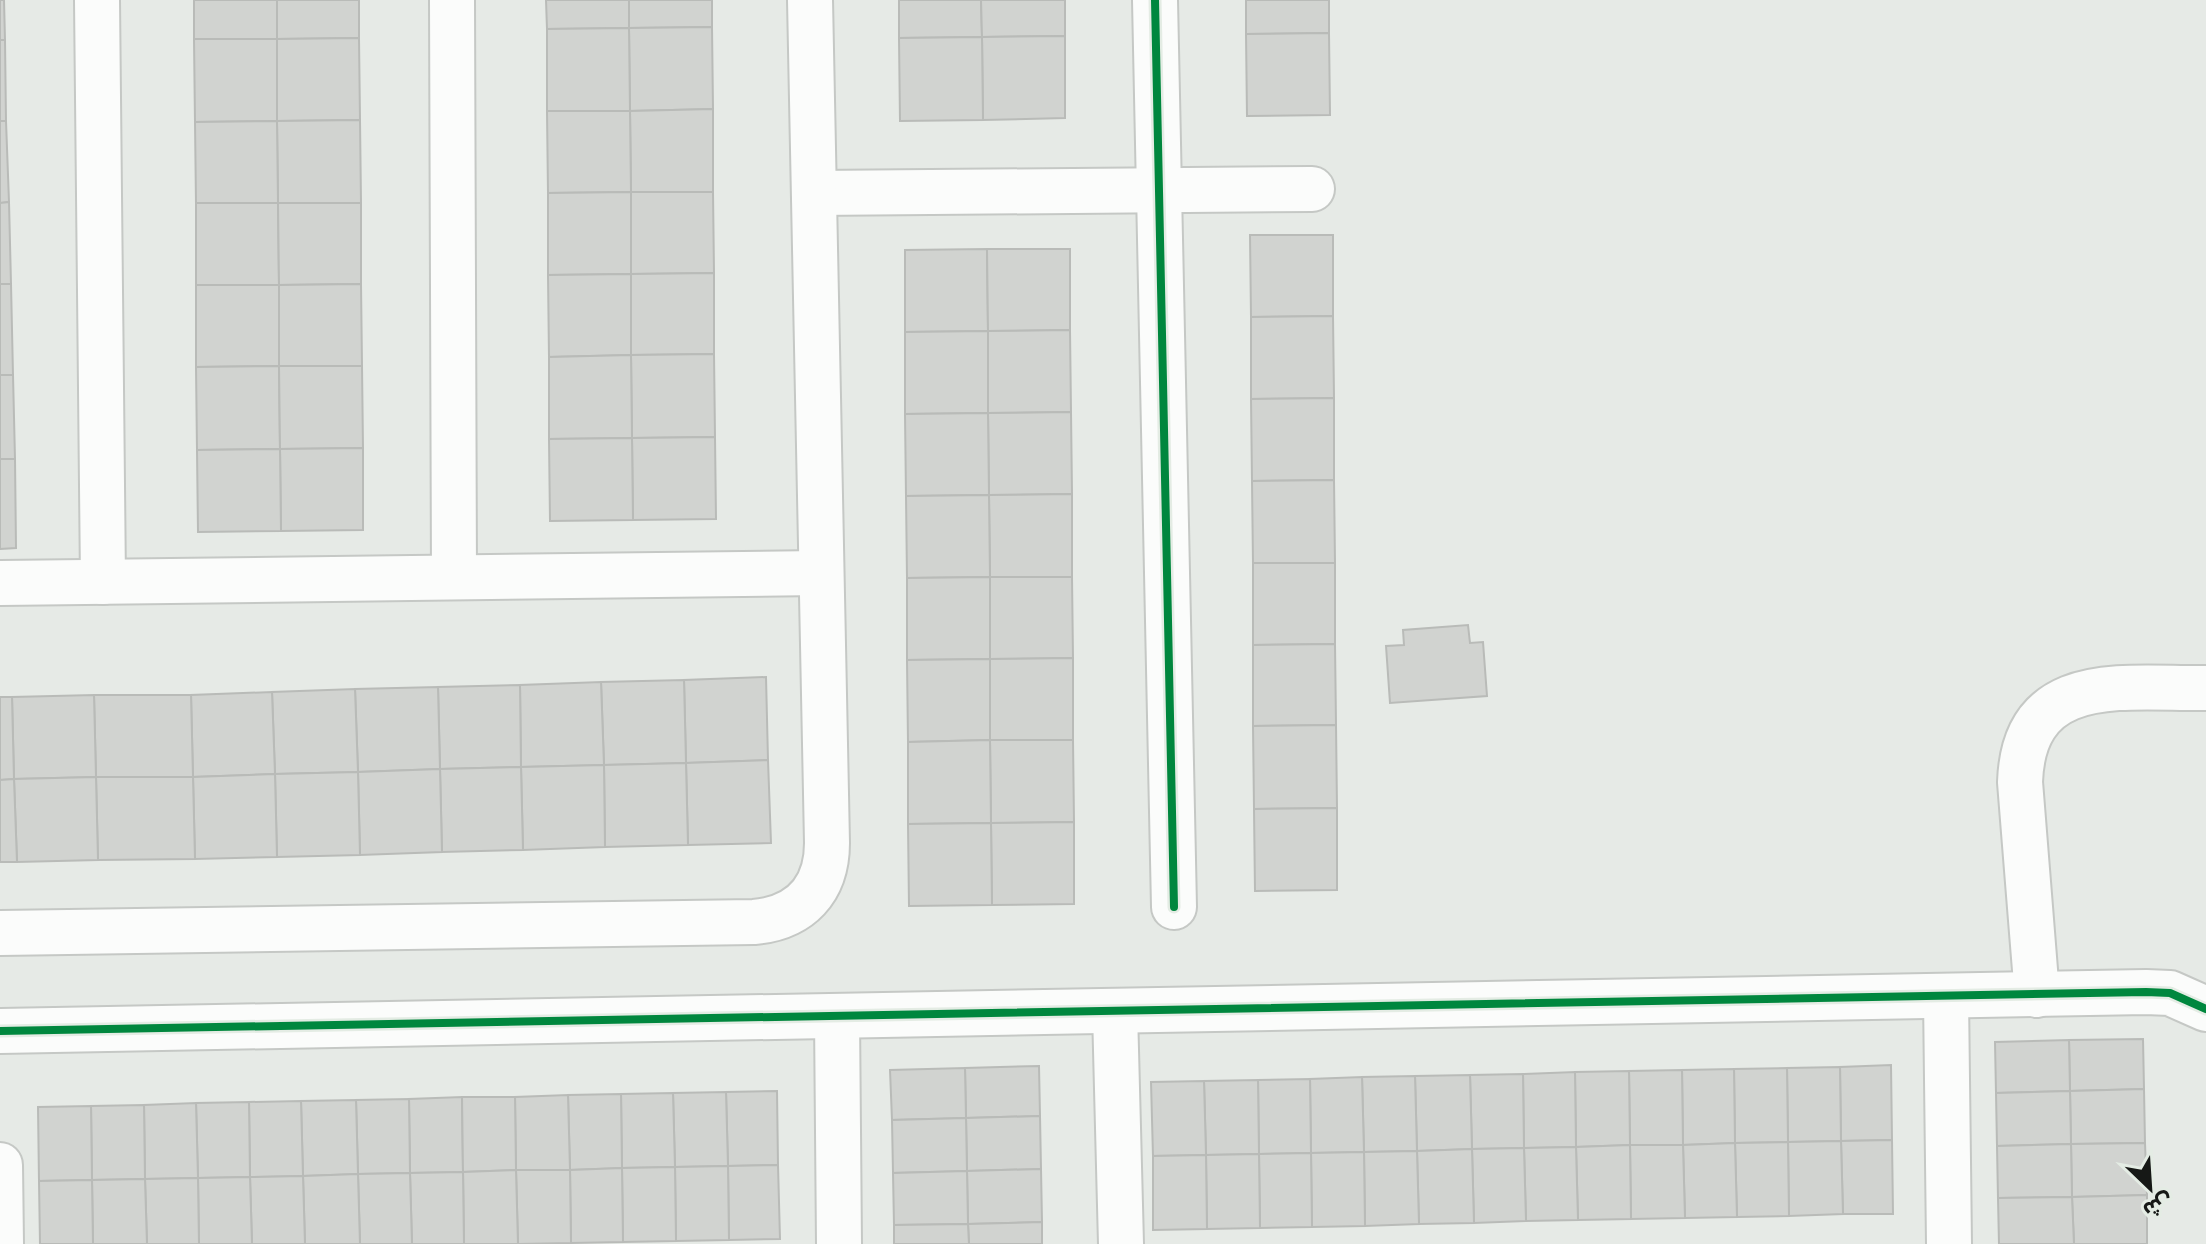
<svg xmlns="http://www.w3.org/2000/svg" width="2206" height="1244" font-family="'Fira Sans Condensed','Noto Sans Arabic',sans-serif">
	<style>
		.building { fill: #d1d3d0; stroke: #b9bbb8; stroke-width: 2 }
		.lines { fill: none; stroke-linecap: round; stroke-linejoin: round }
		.minor-casing { stroke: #c5c8c5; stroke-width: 48 }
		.minor { stroke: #fbfcfb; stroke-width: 44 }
		.cycleway-casing { stroke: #e4ece4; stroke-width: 13 }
		.cycleway { stroke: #00873e; stroke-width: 8 }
	</style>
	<rect width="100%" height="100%" fill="#e6eae6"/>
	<g class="building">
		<polygon points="0,0 4,0 5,40 0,40"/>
		<rect x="194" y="0" width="83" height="39"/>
		<polygon points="277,0 359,0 359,38 277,39"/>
		<polygon points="546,0 629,0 629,28 547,29"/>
		<polygon points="629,0 712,0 712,27 629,28"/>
		<polygon points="899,0 981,0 982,37 899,38"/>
		<polygon points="981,0 1065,0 1065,36 982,37"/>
		<polygon points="1246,0 1329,0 1329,33 1246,34"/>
		<polygon points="712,27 713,109 630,111 629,28"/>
		<polygon points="629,28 630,111 547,111 547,29"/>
		<polygon points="1329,33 1330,115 1247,116 1246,34"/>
		<polygon points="1065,36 1065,118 983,120 982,37"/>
		<polygon points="982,37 983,120 900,121 899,38"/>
		<polygon points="359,38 360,120 277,121 277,39"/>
		<polygon points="194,39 277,39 277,121 195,122"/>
		<polygon points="0,40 5,40 6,121 0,121"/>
		<polygon points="713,109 713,192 631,192 630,111"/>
		<polygon points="547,111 630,111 631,192 548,193"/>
		<polygon points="360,120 361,203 278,203 277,121"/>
		<polygon points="0,121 6,121 9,202 0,203"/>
		<polygon points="277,121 278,203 196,203 195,122"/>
		<polygon points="631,192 631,274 548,275 548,193"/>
		<polygon points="631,192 713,192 714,273 631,274"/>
		<polygon points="9,202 11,284 0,284 0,203"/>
		<polygon points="196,203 278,203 279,285 196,285"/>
		<polygon points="278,203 361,203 361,284 279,285"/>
		<polygon points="1250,235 1333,235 1333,316 1251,317"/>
		<polygon points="987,249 988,331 905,332 905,250"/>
		<polygon points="987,249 1070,249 1070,330 988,331"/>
		<polygon points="714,273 714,354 631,355 631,274"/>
		<polygon points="631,274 631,355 549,357 548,275"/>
		<polygon points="0,284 11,284 13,375 0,375"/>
		<polygon points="361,284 362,366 279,366 279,285"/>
		<polygon points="196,285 279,285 279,366 196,367"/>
		<polygon points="1333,316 1334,398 1251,399 1251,317"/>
		<polygon points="1070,330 1071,412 988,413 988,331"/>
		<polygon points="988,331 988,413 905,414 905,332"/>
		<polygon points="714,354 715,437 632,438 631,355"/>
		<polygon points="631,355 632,438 549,439 549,357"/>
		<polygon points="279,366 280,449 197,450 196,367"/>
		<polygon points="279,366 362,366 363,448 280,449"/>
		<polygon points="0,375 13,375 15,459 0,459"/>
		<polygon points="1334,398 1334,480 1252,481 1251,399"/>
		<polygon points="1071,412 1072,494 989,495 988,413"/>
		<polygon points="988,413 989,495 906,496 905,414"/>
		<polygon points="715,437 716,519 633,520 632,438"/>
		<polygon points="632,438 633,520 550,521 549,439"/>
		<polygon points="363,448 363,530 281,531 280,449"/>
		<polygon points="280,449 281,531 198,532 197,450"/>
		<polygon points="0,459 15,459 16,548 0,549"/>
		<polygon points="1334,480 1335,563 1253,563 1252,481"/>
		<polygon points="1072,494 1072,577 990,577 989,495"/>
		<polygon points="989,495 990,577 907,578 906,496"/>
		<polygon points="1253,563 1335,563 1335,644 1253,645"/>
		<polygon points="990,577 990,659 907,660 907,578"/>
		<polygon points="990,577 1072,577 1073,658 990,659"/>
		<polygon points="1468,625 1470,643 1483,642 1487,696 1390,703 1386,646 1404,645 1403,630"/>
		<polygon points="1335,644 1336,725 1253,726 1253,645"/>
		<polygon points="1073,658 1073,740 990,740 990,659"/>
		<polygon points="990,659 990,740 908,742 907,660"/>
		<polygon points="766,677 768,760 686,763 684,680"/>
		<polygon points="684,680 686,763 604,765 601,682"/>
		<polygon points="601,682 604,765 521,767 520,685"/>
		<polygon points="520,685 521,767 440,769 438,687"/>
		<polygon points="438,687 440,769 358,772 355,689"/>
		<polygon points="355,689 358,772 275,774 272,692"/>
		<polygon points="272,692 275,774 193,777 191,695"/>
		<polygon points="94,695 191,695 193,777 96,777"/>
		<polygon points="94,695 96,777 14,779 12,697"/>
		<polygon points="0,697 12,697 14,779 0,780"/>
		<polygon points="1336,725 1337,808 1254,809 1253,726"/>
		<polygon points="990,740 1073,740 1074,822 991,823"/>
		<polygon points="990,740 991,823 908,824 908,742"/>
		<polygon points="768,760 771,843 688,845 686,763"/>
		<polygon points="686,763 688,845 605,847 604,765"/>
		<polygon points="604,765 605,847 523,850 521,767"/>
		<polygon points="521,767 523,850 442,852 440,769"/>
		<polygon points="440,769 442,852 360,855 358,772"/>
		<polygon points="358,772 360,855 277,857 275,774"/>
		<polygon points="275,774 277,857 195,859 193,777"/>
		<polygon points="96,777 193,777 195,859 98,860"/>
		<polygon points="96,777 98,860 17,862 14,779"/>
		<polygon points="14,779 17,862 0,862 0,780"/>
		<polygon points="1337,808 1337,890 1255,891 1254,809"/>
		<polygon points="1074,822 1074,904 992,905 991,823"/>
		<polygon points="991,823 992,905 909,906 908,824"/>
		<polygon points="2143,1039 2144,1089 2070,1091 2069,1040"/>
		<polygon points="2069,1040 2070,1091 1996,1093 1995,1042"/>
		<polygon points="1891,1065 1892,1140 1841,1141 1840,1067"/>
		<polygon points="1039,1066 1040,1116 966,1118 965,1068"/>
		<polygon points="1840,1067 1841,1141 1788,1142 1787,1068"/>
		<polygon points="965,1068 966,1118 892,1120 890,1070"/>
		<polygon points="1787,1068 1788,1142 1735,1143 1734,1069"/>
		<polygon points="1734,1069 1735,1143 1683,1145 1682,1070"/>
		<polygon points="1682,1070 1683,1145 1630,1145 1629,1071"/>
		<polygon points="1629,1071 1630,1145 1576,1147 1575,1072"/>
		<polygon points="1575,1072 1576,1147 1524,1148 1523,1074"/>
		<polygon points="1523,1074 1524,1148 1472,1149 1470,1075"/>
		<polygon points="1470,1075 1472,1149 1417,1151 1415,1076"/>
		<polygon points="1415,1076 1417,1151 1364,1152 1362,1077"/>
		<polygon points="1362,1077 1364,1152 1311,1153 1310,1079"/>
		<polygon points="1310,1079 1311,1153 1259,1154 1258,1080"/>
		<polygon points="1258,1080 1259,1154 1206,1155 1204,1081"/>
		<polygon points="1204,1081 1206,1155 1153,1156 1151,1082"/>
		<polygon points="2144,1089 2145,1143 2071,1144 2070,1091"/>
		<polygon points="777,1091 778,1165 728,1166 726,1092"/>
		<polygon points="2070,1091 2071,1144 1997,1146 1996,1093"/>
		<polygon points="726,1092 728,1166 675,1167 673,1093"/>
		<polygon points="673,1093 675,1167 622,1168 621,1094"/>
		<polygon points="621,1094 622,1168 570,1170 568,1095"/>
		<polygon points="568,1095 570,1170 516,1170 515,1097"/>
		<polygon points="462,1097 463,1172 410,1173 409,1099"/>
		<polygon points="462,1097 515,1097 516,1170 463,1172"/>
		<polygon points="409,1099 410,1173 358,1174 356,1100"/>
		<polygon points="356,1100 358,1174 303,1176 301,1101"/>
		<polygon points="301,1101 303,1176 250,1177 249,1102"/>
		<polygon points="249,1102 250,1177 198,1178 196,1103"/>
		<polygon points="196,1103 198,1178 145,1179 144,1105"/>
		<polygon points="144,1105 145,1179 92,1180 91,1106"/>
		<polygon points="91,1106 92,1180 39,1181 38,1107"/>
		<polygon points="1040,1116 1041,1169 967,1171 966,1118"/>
		<polygon points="966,1118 967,1171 893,1173 892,1120"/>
		<polygon points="1892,1140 1893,1214 1843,1214 1841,1141"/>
		<polygon points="1841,1141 1843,1214 1789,1216 1788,1142"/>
		<polygon points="1788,1142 1789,1216 1737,1217 1735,1143"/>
		<polygon points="1735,1143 1737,1217 1685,1218 1683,1145"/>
		<polygon points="2145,1143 2147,1195 2072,1197 2071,1144"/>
		<polygon points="2071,1144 2072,1197 1998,1198 1997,1146"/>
		<polygon points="1630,1145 1683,1145 1685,1218 1631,1219"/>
		<polygon points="1630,1145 1631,1219 1578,1220 1576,1147"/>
		<polygon points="1576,1147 1578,1220 1526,1221 1524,1148"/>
		<polygon points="1524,1148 1526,1221 1474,1223 1472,1149"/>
		<polygon points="1472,1149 1474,1223 1419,1224 1417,1151"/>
		<polygon points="1417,1151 1419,1224 1365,1226 1364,1152"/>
		<polygon points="1364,1152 1365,1226 1312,1227 1311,1153"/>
		<polygon points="1311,1153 1312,1227 1260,1228 1259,1154"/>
		<polygon points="1259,1154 1260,1228 1207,1229 1206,1155"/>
		<polygon points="1206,1155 1207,1229 1153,1230 1153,1156"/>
		<polygon points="778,1165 780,1239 729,1240 728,1166"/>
		<polygon points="728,1166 729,1240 676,1241 675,1167"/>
		<polygon points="675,1167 676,1241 623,1242 622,1168"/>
		<polygon points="622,1168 623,1242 571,1243 570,1170"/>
		<polygon points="1041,1169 1042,1222 968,1224 967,1171"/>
		<polygon points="516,1170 570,1170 571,1243 518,1244"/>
		<polygon points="516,1170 518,1244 464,1244 463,1172"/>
		<polygon points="967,1171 968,1224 894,1225 893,1173"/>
		<polygon points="463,1172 464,1244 412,1244 410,1173"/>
		<polygon points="410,1173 412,1244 360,1244 358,1174"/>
		<polygon points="358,1174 360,1244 305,1244 303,1176"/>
		<polygon points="303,1176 305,1244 252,1244 250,1177"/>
		<polygon points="250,1177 252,1244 199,1244 198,1178"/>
		<polygon points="198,1178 199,1244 147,1244 145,1179"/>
		<polygon points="145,1179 147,1244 93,1244 92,1180"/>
		<polygon points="92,1180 93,1244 40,1244 39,1181"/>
		<polygon points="2147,1195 2147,1244 2074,1244 2072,1197"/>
		<polygon points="2072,1197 2074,1244 1999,1244 1998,1198"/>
		<polygon points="1042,1222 1042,1244 969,1244 968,1224"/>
		<polygon points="968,1224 969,1244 894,1244 894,1225"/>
	</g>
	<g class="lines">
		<defs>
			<g id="minor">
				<polyline points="97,0 103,582"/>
				<polyline points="452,0 454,577"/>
				<polyline points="1155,0 1174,907"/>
				<polyline points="814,193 1312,189"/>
				<polyline points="0,583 820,573"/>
				<path d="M 0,933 L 754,922 C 800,918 827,890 827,843 L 810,0"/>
				<path d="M 2037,995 L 2020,782 C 2024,670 2123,689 2206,688"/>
				<polyline points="1946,997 1949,1244"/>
				<polyline points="1115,1011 1121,1244"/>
				<polyline points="837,1017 839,1244"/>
				<polyline points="0,1031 2146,992 2170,993 2206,1009"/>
				<polyline points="0,1165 1,1244"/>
			</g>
		</defs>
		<use href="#minor" class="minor-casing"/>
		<use href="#minor" class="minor"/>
		<defs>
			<g id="cycleway">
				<polyline points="1155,0 1174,907"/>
				<polyline points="0,1031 2146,992 2170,993 2206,1009"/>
			</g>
		</defs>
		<use href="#cycleway" class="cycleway-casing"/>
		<use href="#cycleway" class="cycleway"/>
	</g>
	<g transform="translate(2150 1188) rotate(155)" stroke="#e4ece4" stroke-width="6" paint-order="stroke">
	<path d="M0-6L14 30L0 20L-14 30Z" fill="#161816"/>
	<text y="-12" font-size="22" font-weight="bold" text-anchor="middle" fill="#161816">ش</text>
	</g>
</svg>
